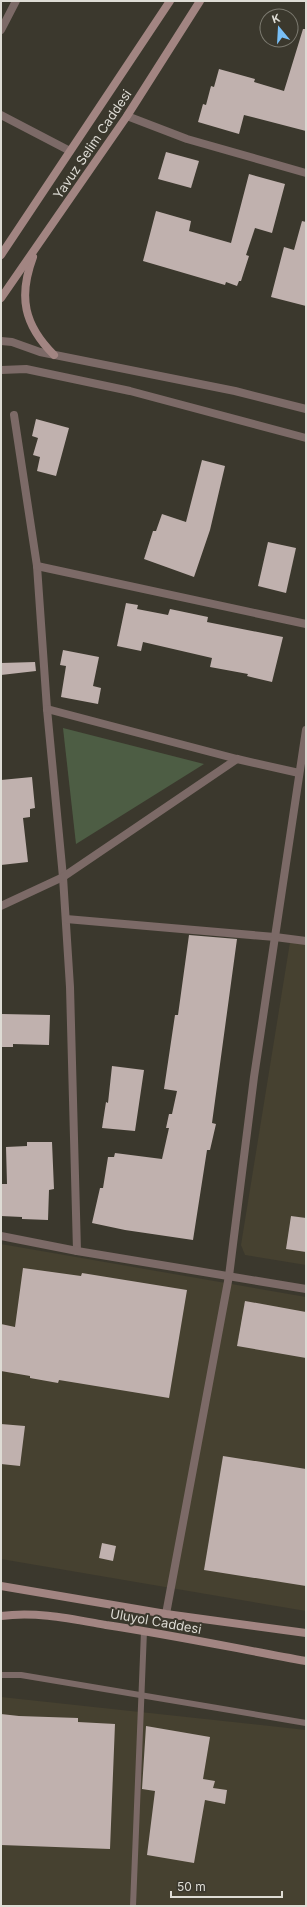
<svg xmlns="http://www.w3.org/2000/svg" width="307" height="1907" font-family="Inter,sans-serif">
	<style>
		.built { fill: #464130 }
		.green { fill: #4d5d44 }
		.building { fill: #c0b1ae }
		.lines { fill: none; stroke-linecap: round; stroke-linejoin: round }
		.service { stroke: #7c6a67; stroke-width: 6 }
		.minor { stroke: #7c6a67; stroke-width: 8 }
		.secondary { stroke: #a28582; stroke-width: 8 }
		.labels { text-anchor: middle; stroke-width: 4; stroke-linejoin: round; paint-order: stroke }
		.street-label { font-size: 13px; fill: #dedcd5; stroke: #3b382d }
	</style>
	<rect width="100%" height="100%" fill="#3b382d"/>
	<g class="built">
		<polygon points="291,936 306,939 306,1265 245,1255 241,1245"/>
		<polygon points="1,1244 306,1297 306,1611 1,1559"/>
		<polygon points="1,1697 306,1730 306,1906 1,1906"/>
	</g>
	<polygon class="green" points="63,728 204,764 76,844"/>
	<g class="building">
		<polygon points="303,29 306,29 306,131 244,115 239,134 198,122 203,104 206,105 211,86 214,87 219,69 255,79 254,82 284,91"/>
		<polygon points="166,152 199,161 191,188 158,179"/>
		<polygon points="249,174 285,184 272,233 255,228 246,255 249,256 241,281 239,281 237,286 226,282 225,285 143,261 156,211 191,221 189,231 231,243"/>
		<polygon points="302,221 306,222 306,306 271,297 284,247 294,250"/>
		<polygon points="36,419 69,428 56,476 37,471 40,457 33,455 38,438 32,436"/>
		<polygon points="202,460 225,466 210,530 194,577 144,559 153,531 156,531 162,514 186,522"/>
		<polygon points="268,542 296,548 286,593 258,586"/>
		<polygon points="126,603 138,605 137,609 168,615 170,609 208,617 207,622 283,637 272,682 247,676 248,674 210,667 212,658 143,642 141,651 117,646"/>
		<polygon points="63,650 99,657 93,686 101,688 98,704 61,697 66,666 60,665"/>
		<polygon points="35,662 36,671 1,675 1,663"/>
		<polygon points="32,777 35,808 30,809 30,817 23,818 28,862 1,865 1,780"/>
		<polygon points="189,935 237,939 212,1123 216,1124 210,1150 207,1150 193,1240 125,1230 92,1223 100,1188 103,1188 108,1157 114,1157 115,1153 162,1159 169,1128 166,1128 169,1114 172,1114 177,1091 164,1089 175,1015 178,1015"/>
		<polygon points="2,1014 50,1015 49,1045 13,1044 13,1047 1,1047"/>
		<polygon points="112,1066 144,1070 135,1131 102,1128 106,1102 108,1103"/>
		<polygon points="27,1142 52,1142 54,1189 49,1190 48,1220 22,1219 22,1217 1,1216 1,1184 7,1184 6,1147 27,1146"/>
		<polygon points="291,1216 306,1218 306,1252 286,1249"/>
		<polygon points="23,1268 81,1276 82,1273 187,1290 169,1398 59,1380 58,1383 30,1378 30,1376 1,1371 1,1324 15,1327"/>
		<polygon points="245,1301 306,1312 306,1358 237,1346"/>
		<polygon points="1,1424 25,1426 20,1466 1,1464"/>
		<polygon points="223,1456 306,1469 306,1586 204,1570"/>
		<polygon points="102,1543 116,1546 113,1561 99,1558"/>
		<polygon points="1,1714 19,1716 78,1718 78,1722 115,1724 110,1849 1,1845"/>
		<polygon points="146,1726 210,1737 203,1779 215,1781 213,1788 227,1790 225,1804 205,1800 194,1863 147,1855 155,1791 142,1789"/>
	</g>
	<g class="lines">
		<g class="service">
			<polyline points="1,1675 21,1675 306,1723"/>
			<polyline points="133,1906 144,1631"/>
		</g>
		<g class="minor">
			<polyline points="1,30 16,1"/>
			<polyline points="1,115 70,151"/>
			<polyline points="127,116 187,139 306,173"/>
			<polyline points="1,341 12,342 40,352 235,391 306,409"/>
			<polyline points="1,370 26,369 130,391 306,438"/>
			<polyline points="14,415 37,566 47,709 63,877 70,987 77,1251"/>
			<polyline points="37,566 306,624"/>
			<polyline points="47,709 237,759 299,773"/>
			<polyline points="1,906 63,877 237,759"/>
			<polyline points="66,919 275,937 306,941"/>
			<polyline points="1,1236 77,1251 306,1289"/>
			<polyline points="166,1614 229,1276 254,1077 306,730"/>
		</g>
		<g class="secondary">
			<polyline points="1,255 170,1"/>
			<path d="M 33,257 C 18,297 24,325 54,355"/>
			<polyline points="1,298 127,116 200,1"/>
			<polyline points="1,1586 166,1614 306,1633"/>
			<path d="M 1,1616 C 36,1611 72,1619 106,1625 C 173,1635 239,1649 306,1661"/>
		</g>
	</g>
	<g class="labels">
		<g class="street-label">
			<text transform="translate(92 144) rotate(-56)" y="5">Yavuz Selim Caddesi</text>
			<text transform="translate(156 1621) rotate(10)" y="5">Uluyol Caddesi</text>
		</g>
	</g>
	<rect width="307" height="1907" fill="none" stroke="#dedcd5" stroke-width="4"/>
	<g transform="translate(279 28) rotate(342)"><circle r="19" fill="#3b382d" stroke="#7c7a70"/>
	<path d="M0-3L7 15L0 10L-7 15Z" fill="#78bff7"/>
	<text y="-6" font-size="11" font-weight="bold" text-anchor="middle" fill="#dedcd5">K</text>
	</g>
	<path d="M171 1891v6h111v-6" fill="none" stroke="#dedcd5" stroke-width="2"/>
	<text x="177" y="1891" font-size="12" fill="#dedcd5" stroke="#3b382d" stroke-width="3" paint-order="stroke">50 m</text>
</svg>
